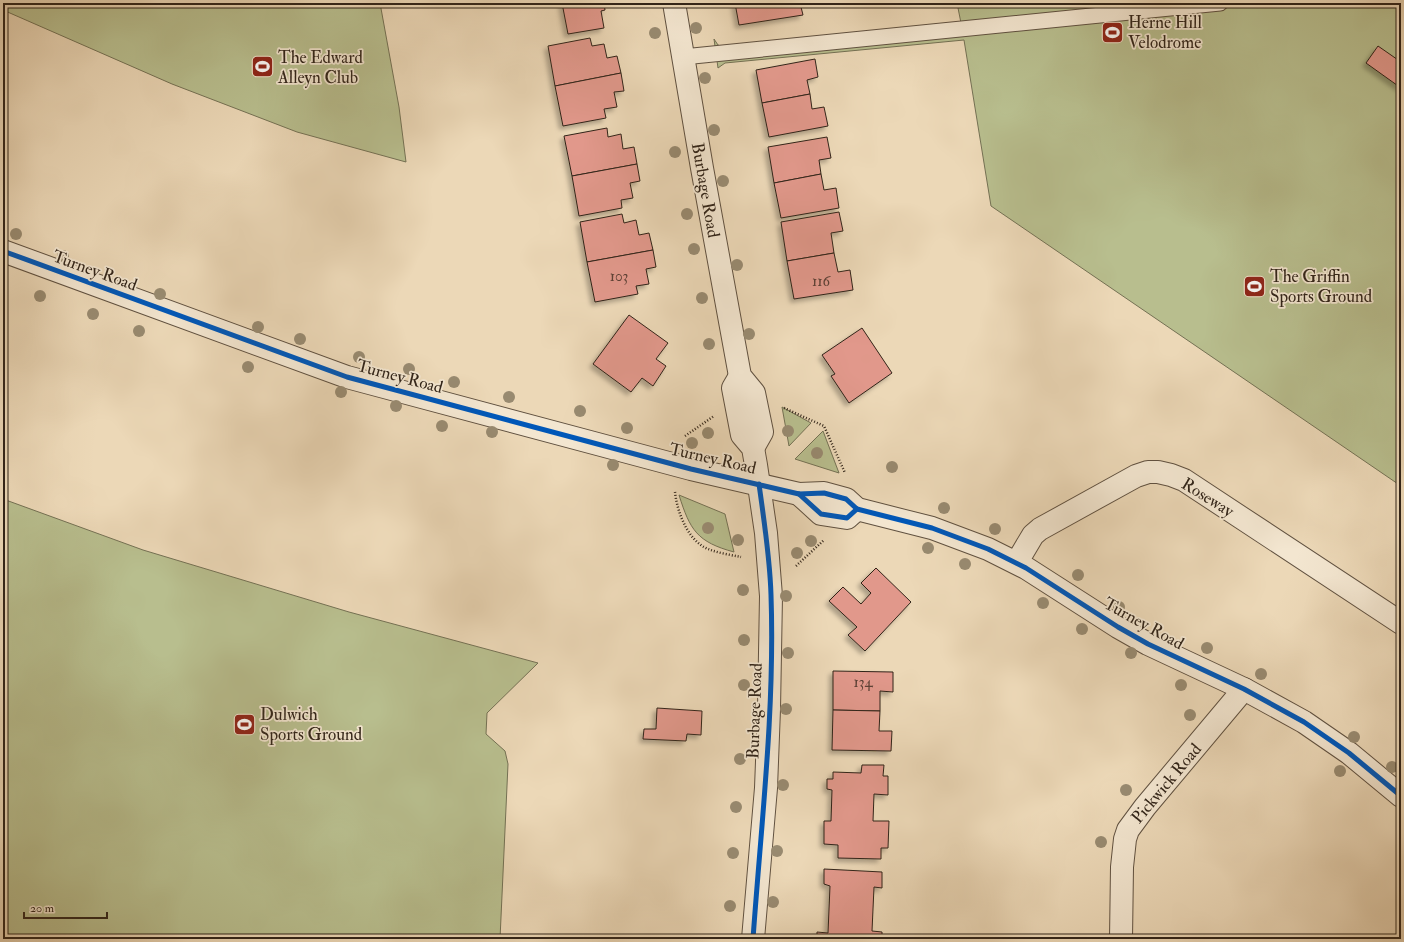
<svg xmlns="http://www.w3.org/2000/svg" width="1404" height="942" font-family="'IM FELL Double Pica',serif">
	<style>
		.green { fill: #b8be8e; stroke: #747154 }
		.building { fill: #e1988b; stroke: #312419; filter: url(#shadow) }
		.lines { fill: none; stroke-linecap: round; stroke-linejoin: round }
		.service-casing { stroke: #605140; stroke-width: 17 }
		.minor-casing { stroke: #605140; stroke-width: 24 }
		.tertiary-casing { stroke: #605140; stroke-width: 24 }
		.path { stroke: #312419; stroke-width: 2.5; stroke-dasharray: 1 2; stroke-linecap: butt }
		.service { stroke: #f3e6d0; stroke-width: 15 }
		.minor { stroke: #f3e6d0; stroke-width: 22 }
		.tertiary { stroke: #f3e6d0; stroke-width: 22 }
		.cycleway-casing { stroke: #f3e6d0; stroke-width: 8 }
		.cycleway { stroke: #0057b8; stroke-width: 5 }
		.tree { fill: #988a70 }
		.labels { text-anchor: middle; stroke-width: 3.5; stroke-linejoin: round; paint-order: stroke }
		.number-label { font-size: 15px; fill: #5d4136 }
		.poi-label { font-size: 17px; fill: #312419; stroke: #f3e6d0; text-anchor: start }
		.street-label { font-size: 17px; fill: #312419; stroke: #f3e6d0 }
	</style>
	<defs>
		<filter id="shadow"><feDropShadow dx="-3.5" dy="3.5" stdDeviation="2" flood-color="#0004"/></filter>
	</defs>
	<rect width="100%" height="100%" fill="#ecd8b7"/>
	<filter id="stains"><feTurbulence type="fractalNoise" baseFrequency=".005" numOctaves="4"/><feColorMatrix values="0 0 0 0 .2 0 0 0 0 .09 0 0 0 0 .02 0 0 0 .5 -.17"/></filter>
	<radialGradient id="worn" r=".72"><stop offset=".6" stop-color="#630" stop-opacity="0"/><stop offset="1" stop-color="#630" stop-opacity=".3"/></radialGradient>
	<g class="green">
		<polygon points="3,3 380,3 399,107 406,162 297,132 172,84 3,10"/>
		<polygon points="957,3 1401,3 1401,486 991,206 964,40 725,63 718,68 714,39 718,45 721,46 961,23"/>
		<polygon points="782,407 811,423 789,446"/>
		<polygon points="823,431 839,473 795,459"/>
		<path d="M 679,495 L 725,514 L 734,552 C 697,542 690,530 679,495 Z"/>
		<polygon points="3,499 143,550 349,612 538,663 487,713 486,734 505,751 508,764 500,939 3,939"/>
	</g>
	<g class="building">
		<polygon points="562,3 604,3 605,10 601,11 604,28 568,34"/>
		<polygon points="735,3 800,3 803,15 739,25"/>
		<polygon points="590,38 592,46 604,44 607,58 617,56 621,73 555,86 548,46"/>
		<polygon points="1378,46 1401,62 1401,88 1366,63"/>
		<polygon points="815,59 818,77 807,80 810,94 762,103 756,70"/>
		<polygon points="621,73 624,91 614,92 617,107 604,109 606,118 563,126 555,86"/>
		<polygon points="810,94 812,109 824,107 828,126 769,137 762,103"/>
		<polygon points="607,128 608,137 621,134 623,149 634,147 637,164 572,176 564,136"/>
		<polygon points="827,137 831,158 819,160 821,174 774,183 768,147"/>
		<polygon points="637,164 640,181 630,183 633,198 621,200 622,208 579,216 572,176"/>
		<polygon points="821,174 824,190 836,188 839,208 781,218 774,183"/>
		<polygon points="839,212 843,231 831,233 834,253 787,261 781,222"/>
		<polygon points="622,214 624,223 636,220 639,235 649,233 653,250 587,262 580,222"/>
		<polygon points="653,250 656,267 646,269 649,284 636,286 638,294 595,302 587,262"/>
		<polygon points="834,253 838,272 850,270 853,290 794,299 787,261"/>
		<polygon points="629,315 668,343 656,359 666,366 653,386 642,378 631,392 593,364"/>
		<polygon points="862,328 892,373 849,403 831,376 835,374 822,355"/>
		<polygon points="876,568 911,602 865,651 848,635 857,627 829,601 843,587 861,604 871,593 861,583"/>
		<polygon points="833,671 893,672 893,692 880,691 880,711 833,710"/>
		<polygon points="657,708 702,711 701,735 687,734 686,741 643,739 644,729 656,729"/>
		<polygon points="833,710 880,711 879,731 892,731 891,751 832,750"/>
		<polygon points="862,765 884,765 883,776 888,776 888,795 874,794 873,821 889,821 888,848 881,848 881,859 838,858 838,845 824,844 824,821 831,821 832,790 827,789 827,779 833,779 833,772 861,773"/>
		<polygon points="824,869 882,872 882,888 874,887 872,931 882,932 882,939 817,939 817,932 828,933 830,886 824,884"/>
	</g>
	<g class="lines">
		<defs>
			<polyline id="service" points="683,57 1220,3"/>
			<g id="minor">
				<polyline points="1017,562 1033,535 1040,529 1136,476 1148,472 1158,472 1171,475 1184,480 1401,623"/>
				<polyline points="1121,939 1122,867 1125,839 1128,830 1145,807 1244,689"/>
			</g>
			<g id="tertiary">
				<polyline points="674,3 702,168 740,376 754,393 762,432 753,448"/>
				<polyline points="3,251 347,377 691,469 799,494 824,493 846,499 857,509 932,528 988,549 1026,568 1118,627 1148,644 1244,689 1304,722 1349,753 1401,796"/>
				<polyline points="740,376 733,388 742,435 753,448 756,465 766,533 771,596 769,709 766,788 753,939"/>
				<polyline points="799,494 821,514 847,518 857,509"/>
			</g>
		</defs>
		<use href="#service" class="service-casing"/>
		<use href="#minor" class="minor-casing"/>
		<use href="#tertiary" class="tertiary-casing"/>
		<g class="path">
			<polyline points="784,408 824,426 845,473"/>
			<polyline points="685,436 714,416"/>
			<path d="M 675,492 C 677,512 688,541 708,549 C 718,553 731,555 741,557"/>
			<polyline points="796,566 824,540"/>
		</g>
		<use href="#service" class="service"/>
		<use href="#minor" class="minor"/>
		<use href="#tertiary" class="tertiary"/>
		<defs>
			<g id="cycleway">
				<polyline points="3,251 347,377 691,469 799,494 824,493 846,499 857,509 932,528 988,549 1026,568 1118,627 1148,644 1244,689 1304,722 1349,753 1401,796"/>
				<polyline points="799,494 821,514 847,518 857,509"/>
				<path d="M 753,939 C 761,825 775,710 771,595 C 770,558 764,521 759,484"/>
			</g>
		</defs>
		<use href="#cycleway" class="cycleway-casing"/>
		<use href="#cycleway" class="cycleway"/>
	</g>
	<g class="tree">
		<circle cx="696" cy="28" r="6"/>
		<circle cx="655" cy="33" r="6"/>
		<circle cx="705" cy="78" r="6"/>
		<circle cx="714" cy="130" r="6"/>
		<circle cx="675" cy="152" r="6"/>
		<circle cx="723" cy="181" r="6"/>
		<circle cx="687" cy="214" r="6"/>
		<circle cx="16" cy="234" r="6"/>
		<circle cx="694" cy="249" r="6"/>
		<circle cx="63" cy="256" r="6"/>
		<circle cx="737" cy="265" r="6"/>
		<circle cx="160" cy="294" r="6"/>
		<circle cx="40" cy="296" r="6"/>
		<circle cx="702" cy="298" r="6"/>
		<circle cx="93" cy="314" r="6"/>
		<circle cx="258" cy="327" r="6"/>
		<circle cx="139" cy="331" r="6"/>
		<circle cx="749" cy="334" r="6"/>
		<circle cx="300" cy="339" r="6"/>
		<circle cx="709" cy="344" r="6"/>
		<circle cx="359" cy="357" r="6"/>
		<circle cx="248" cy="367" r="6"/>
		<circle cx="409" cy="369" r="6"/>
		<circle cx="454" cy="382" r="6"/>
		<circle cx="341" cy="392" r="6"/>
		<circle cx="509" cy="397" r="6"/>
		<circle cx="396" cy="406" r="6"/>
		<circle cx="580" cy="411" r="6"/>
		<circle cx="442" cy="426" r="6"/>
		<circle cx="627" cy="428" r="6"/>
		<circle cx="788" cy="431" r="6"/>
		<circle cx="492" cy="432" r="6"/>
		<circle cx="708" cy="433" r="6"/>
		<circle cx="692" cy="443" r="6"/>
		<circle cx="817" cy="453" r="6"/>
		<circle cx="613" cy="465" r="6"/>
		<circle cx="892" cy="467" r="6"/>
		<circle cx="944" cy="508" r="6"/>
		<circle cx="708" cy="528" r="6"/>
		<circle cx="995" cy="529" r="6"/>
		<circle cx="738" cy="540" r="6"/>
		<circle cx="811" cy="541" r="6"/>
		<circle cx="928" cy="548" r="6"/>
		<circle cx="797" cy="553" r="6"/>
		<circle cx="965" cy="564" r="6"/>
		<circle cx="1078" cy="575" r="6"/>
		<circle cx="743" cy="590" r="6"/>
		<circle cx="786" cy="596" r="6"/>
		<circle cx="1043" cy="603" r="6"/>
		<circle cx="1119" cy="607" r="6"/>
		<circle cx="1082" cy="629" r="6"/>
		<circle cx="744" cy="640" r="6"/>
		<circle cx="1207" cy="648" r="6"/>
		<circle cx="788" cy="653" r="6"/>
		<circle cx="1131" cy="653" r="6"/>
		<circle cx="1261" cy="674" r="6"/>
		<circle cx="744" cy="685" r="6"/>
		<circle cx="1181" cy="685" r="6"/>
		<circle cx="786" cy="709" r="6"/>
		<circle cx="1190" cy="715" r="6"/>
		<circle cx="1354" cy="737" r="6"/>
		<circle cx="740" cy="759" r="6"/>
		<circle cx="1392" cy="767" r="6"/>
		<circle cx="1340" cy="771" r="6"/>
		<circle cx="783" cy="785" r="6"/>
		<circle cx="1126" cy="790" r="6"/>
		<circle cx="736" cy="807" r="6"/>
		<circle cx="1101" cy="842" r="6"/>
		<circle cx="777" cy="851" r="6"/>
		<circle cx="733" cy="853" r="6"/>
		<circle cx="773" cy="902" r="6"/>
		<circle cx="730" cy="906" r="6"/>
	</g>
	<defs>
		<symbol id="stadium-square" viewBox="-11 -11 22 22"><rect x="-9" y="-9" width="18" height="18" rx="4" fill="#8f2418" stroke="#f3e6d0"/><path d="M0-5a6.5 5 0 1 0 0 10a6.5 5 0 1 0 0-10ZM-3.5-1.8h7v3.6h-7Z" fill="#fff"/></symbol>
	</defs>
	<g fill-rule="evenodd">
		<use href="#stadium-square" x="1100" y="20" width="25" height="25"/>
		<use href="#stadium-square" x="250" y="54" width="25" height="25"/>
		<use href="#stadium-square" x="1242" y="274" width="25" height="25"/>
		<use href="#stadium-square" x="232" y="712" width="25" height="25"/>
	</g>
	<g class="labels">
		<g class="number-label">
			<text x="619" y="281">103</text>
			<text x="821" y="286">116</text>
			<text x="863" y="687">134</text>
		</g>
		<g class="poi-label">
			<text x="1128" y="28">Herne Hill<tspan x="1128" dy="20">Velodrome</tspan></text>
			<text x="278" y="63">The Edward<tspan x="278" dy="20">Alleyn Club</tspan></text>
			<text x="1270" y="282">The Griffin<tspan x="1270" dy="20">Sports Ground</tspan></text>
			<text x="260" y="720">Dulwich<tspan x="260" dy="20">Sports Ground</tspan></text>
		</g>
		<g class="street-label">
			<text transform="translate(706 190) rotate(80)" y="6">Burbage Road</text>
			<text transform="translate(95 270) rotate(20)" y="6">Turney Road</text>
			<text transform="translate(400 376) rotate(15)" y="6">Turney Road</text>
			<text transform="translate(713 458) rotate(13)" y="6">Turney Road</text>
			<text transform="translate(1208 497) rotate(32)" y="6">Roseway</text>
			<text transform="translate(1144 623) rotate(29)" y="6">Turney Road</text>
			<text transform="translate(754 711) rotate(-88)" y="6">Burbage Road</text>
			<text transform="translate(1166 783) rotate(-50)" y="6">Pickwick Road</text>
		</g>
	</g>
	<rect width="1404" height="942" fill="none" stroke="#ecd8b7" stroke-width="16"/>
	<rect x="4" y="4" width="1396" height="934" fill="none" stroke="#312419" stroke-width="2"/>
	<rect x="8" y="8" width="1388" height="926" fill="none" stroke="#312419"/>
	<path d="M24 912v6h83v-6" fill="none" stroke="#312419" stroke-width="2"/>
	<text x="30" y="912" font-size="12" fill="#312419" stroke="#f3e6d0" stroke-width="3" paint-order="stroke">20 m</text>
	<rect width="100%" height="100%" filter="url(#stains)"/>
	<rect width="100%" height="100%" fill="url(#worn)"/>
</svg>
